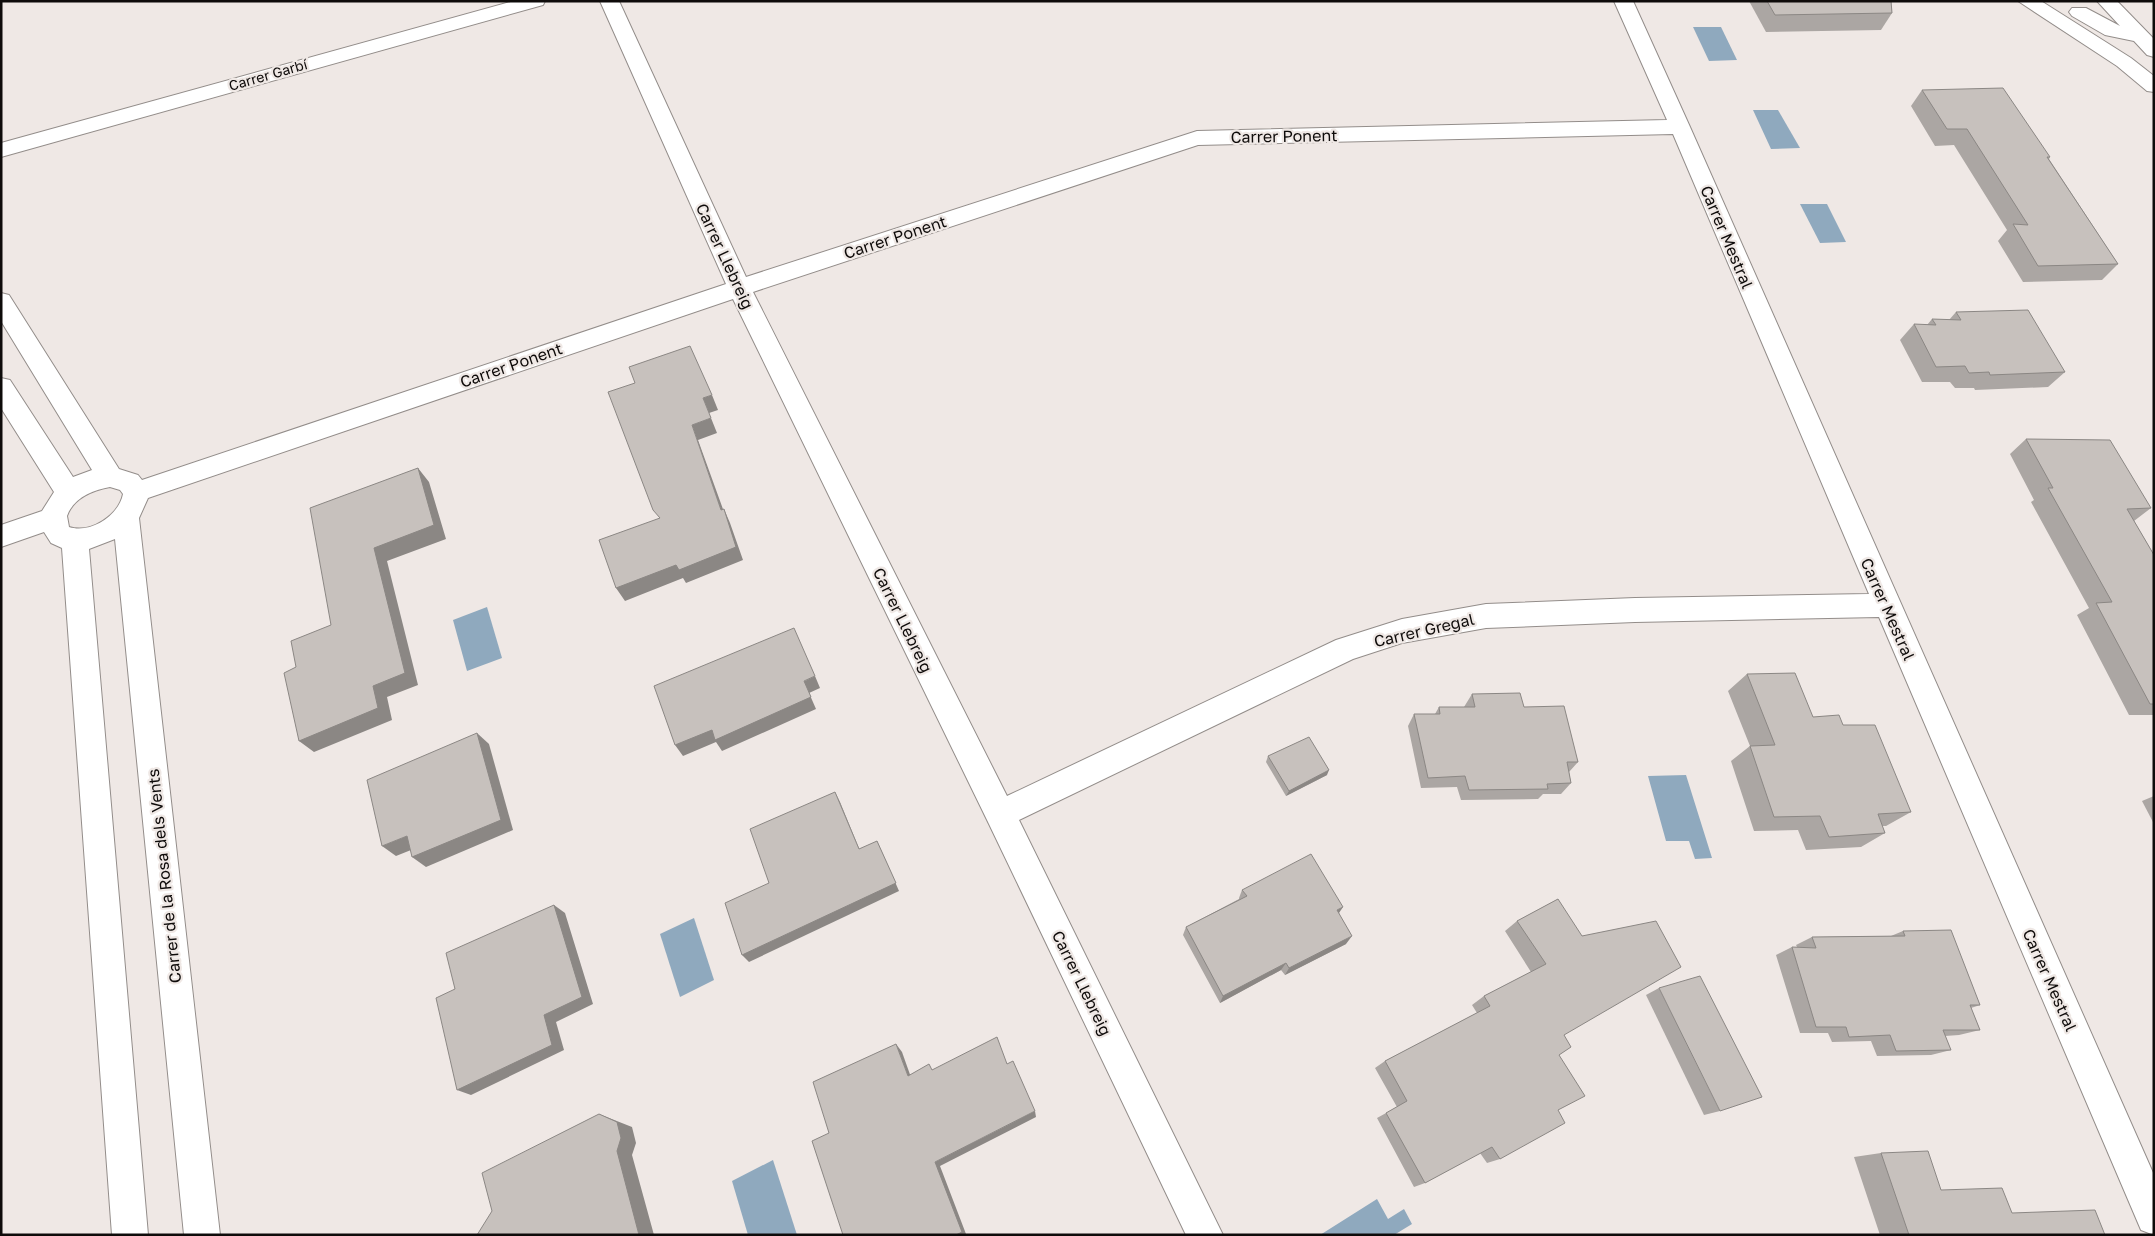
<svg xmlns="http://www.w3.org/2000/svg" width="2155" height="1236" font-family="'Golos Text',sans-serif">
	<style>
		.water { fill: #8fa9be }
		.lines { fill: none; stroke-linecap: round; stroke-linejoin: round }
		.minor-casing { stroke: #938d8a; stroke-width: 2 }
		.minor { fill: #fff; fill-rule: evenodd }
		.wall { fill: #aba6a3 }
		.shaded-wall { fill: #8b8784 }
		.building { fill: #c7c1bd; stroke: #8b8784 }
		.labels { text-anchor: middle; stroke-width: 4.5; stroke-linejoin: round; paint-order: stroke }
		.far-street-label { font-size: 14px; fill: #0e0b0a; stroke: #efe8e5 }
		.street-label { font-size: 16px; fill: #0e0b0a; stroke: #efe8e5 }
	</style>
	<rect width="100%" height="100%" fill="#efe8e5"/>
	<g class="water">
		<polygon points="1693,27 1721,27 1737,60 1709,61"/>
		<polygon points="1753,110 1778,110 1800,148 1771,149"/>
		<polygon points="1800,204 1827,204 1846,242 1820,243"/>
		<polygon points="487,607 502,658 467,671 453,620"/>
		<polygon points="1686,775 1712,858 1695,859 1689,841 1666,841 1648,776"/>
		<polygon points="694,918 714,980 680,997 660,934"/>
		<polygon points="773,1160 797,1235 748,1235 732,1181"/>
		<polygon points="1377,1199 1388,1219 1404,1209 1412,1224 1394,1235 1320,1235"/>
	</g>
	<g class="lines">
		<defs>
			<g id="minor">
				<polygon points="514,1 545,1 543,5 1,157 1,143"/>
				<path d="M 600,1 L 619,1 L 746,277 L 1197,131 L 1667,120 L 1614,1 L 1633,1 L 1690,127 L 2154,1175 L 2154,1235 L 2141,1230 L 1879,617 L 1635,622 L 1486,628 L 1402,643 L 1353,659 L 1019,820 L 1223,1235 L 1186,1235 L 989,824 L 733,299 L 148,498 L 139,518 L 220,1235 L 184,1235 L 115,539 L 89,549 L 148,1235 L 112,1235 L 62,548 L 51,543 L 44,532 L 1,547 L 1,525 L 42,511 L 54,492 L 1,408 L 1,378 L 10,380 L 73,477 L 92,470 L 1,321 L 1,293 L 9,295 L 119,469 L 138,475 L 142,480 L 726,284 ZM 1673,134 L 1869,594 L 1635,598 L 1486,604 L 1402,619 L 1336,640 L 1007,796 L 753,292 L 1198,145 ZM 110,487 L 120,490 L 123,494 C 119,515 91,534 69,527 L 67,516 C 73,498 93,490 110,487 Z"/>
				<polygon points="2018,1 2041,1 2131,58 2154,76 2154,92 2147,91 2117,66"/>
				<polygon points="2097,1 2117,1 2154,39 2154,57 2147,55 2134,41 2105,35 2072,16 2069,12 2072,8 2086,8 2120,26"/>
			</g>
		</defs>
		<use href="#minor" class="minor-casing"/>
		<use href="#minor" class="minor"/>
	</g>
	<g class="wall">
		<polygon points="1749,1 1891,1 1892,13 1881,30 1766,32"/>
		<polygon points="1922,90 2050,157 2049,159 2118,264 2102,280 2023,282 1998,241 2007,230 1954,145 1935,146 1911,106"/>
		<polygon points="1956,312 2065,372 2048,387 1975,390 1974,388 1955,388 1950,382 1922,382 1900,340 1914,324 1927,325 1932,319 1949,320"/>
		<polygon points="2026,439 2151,508 2134,521 2154,555 2154,715 2129,715 2077,615 2089,608 2031,502 2034,500 2010,454"/>
		<polygon points="1747,674 1813,717 1843,725 1911,812 1886,826 1882,826 1885,833 1861,847 1806,850 1798,830 1754,831 1731,761 1750,746 1728,691"/>
		<polygon points="1472,694 1524,707 1578,762 1569,772 1571,783 1561,794 1543,794 1538,799 1461,800 1457,787 1421,788 1408,726 1414,714 1435,714 1439,707 1464,707"/>
		<polygon points="1268,756 1327,775 1286,796 1266,762"/>
		<polygon points="2154,796 2154,824 2142,801"/>
		<polygon points="1242,890 1339,913 1346,944 1285,975 1281,970 1220,1003 1183,935 1186,927 1239,899 1239,898"/>
		<polygon points="1558,899 1564,1035 1559,1055 1558,1110 1500,1159 1487,1163 1480,1153 1425,1183 1414,1187 1377,1118 1397,1107 1375,1068 1385,1061 1477,1013 1472,1005 1484,996 1531,972 1505,931 1517,921"/>
		<polygon points="1903,931 1980,1005 1971,1008 1980,1030 1959,1035 1945,1036 1951,1050 1931,1055 1877,1056 1871,1041 1832,1042 1828,1033 1800,1033 1776,955 1792,947 1797,947 1796,945 1812,937 1891,936"/>
		<polygon points="1659,988 1720,1111 1704,1115 1646,995"/>
		<polygon points="1881,1153 1941,1190 2012,1213 2105,1235 1880,1235 1854,1157"/>
	</g>
	<g class="shaded-wall">
		<polygon points="712,395 718,410 709,413 703,398"/>
		<polygon points="711,418 717,433 698,440 728,523 721,510 692,425"/>
		<polygon points="418,468 429,482 446,539 387,561 418,685 387,697 392,720 314,752 299,741 373,686 374,548"/>
		<polygon points="724,509 730,523 743,560 686,583 683,578 625,601 616,588"/>
		<polygon points="815,676 820,688 809,693 816,709 722,751 716,742 683,756 675,745"/>
		<polygon points="477,733 489,744 513,830 426,867 412,857"/>
		<polygon points="1329,770 1327,775 1286,796 1289,791"/>
		<polygon points="835,792 840,802 863,858 859,849"/>
		<polygon points="407,836 421,846 396,856 382,846"/>
		<polygon points="877,841 899,891 749,962 742,955"/>
		<polygon points="554,905 565,913 593,1004 556,1022 564,1050 471,1095 457,1090"/>
		<polygon points="1343,907 1337,916 1337,910"/>
		<polygon points="1352,936 1346,944 1285,975 1289,968"/>
		<polygon points="1286,963 1281,970 1220,1003 1223,996"/>
		<polygon points="896,1044 902,1052 913,1083 908,1076"/>
		<polygon points="1035,1111 1036,1117 940,1166 966,1234 964,1235 956,1235 935,1162"/>
		<polygon points="599,1114 632,1127 636,1143 632,1155 654,1235 639,1235"/>
	</g>
	<g class="building">
		<polygon points="1767,1 1891,1 1892,13 1775,15"/>
		<polygon points="2003,88 2050,157 2047,157 2118,264 2038,266 2013,224 2028,225 1967,129 1947,129 1922,90"/>
		<polygon points="2028,310 2065,372 1990,375 1989,372 1969,373 1965,366 1936,367 1914,324 1936,325 1932,319 1961,320 1956,312"/>
		<polygon points="690,346 712,395 703,398 711,418 692,425 721,510 724,509 736,547 679,570 676,565 616,588 599,540 660,518 653,510 608,392 635,383 629,367"/>
		<polygon points="2026,439 2110,440 2151,508 2127,509 2154,555 2154,704 2150,704 2096,603 2112,602 2048,488 2053,488"/>
		<polygon points="418,468 434,525 374,548 405,673 373,686 378,708 299,741 284,673 296,667 291,641 331,625 310,508"/>
		<polygon points="794,628 815,676 804,681 811,697 715,740 712,730 675,745 654,686"/>
		<polygon points="1795,673 1813,717 1839,715 1843,725 1875,725 1911,812 1878,814 1885,833 1829,837 1820,816 1774,817 1750,746 1775,745 1747,674"/>
		<polygon points="1520,693 1524,707 1564,706 1578,762 1567,762 1571,783 1547,784 1548,789 1469,790 1465,776 1428,778 1414,714 1440,714 1439,707 1475,707 1472,694"/>
		<polygon points="477,733 501,820 412,857 407,836 382,846 367,780"/>
		<polygon points="1309,737 1329,770 1289,791 1268,756"/>
		<polygon points="835,792 859,849 877,841 896,883 742,955 725,903 769,883 750,829"/>
		<polygon points="1311,854 1343,907 1337,910 1352,936 1289,968 1286,963 1223,996 1186,927 1247,896 1242,890"/>
		<polygon points="1558,899 1582,936 1656,921 1681,967 1564,1035 1571,1047 1559,1055 1585,1096 1558,1110 1565,1123 1500,1159 1492,1147 1425,1183 1386,1113 1407,1101 1385,1061 1490,1006 1484,996 1546,964 1517,921"/>
		<polygon points="554,905 582,997 544,1015 552,1045 457,1090 436,998 455,989 446,953"/>
		<polygon points="1951,930 1980,1005 1970,1005 1980,1030 1943,1030 1951,1050 1896,1051 1890,1035 1849,1037 1846,1027 1816,1027 1792,947 1816,948 1812,937 1905,936 1903,931"/>
		<polygon points="1700,976 1762,1097 1720,1111 1659,988"/>
		<polygon points="997,1037 1007,1064 1013,1061 1035,1111 935,1162 962,1232 956,1235 843,1235 812,1141 829,1133 813,1082 896,1044 908,1076 929,1064 932,1070"/>
		<polygon points="599,1114 617,1122 621,1138 617,1151 639,1235 477,1235 492,1211 482,1173"/>
		<polygon points="1928,1151 1941,1190 2002,1188 2012,1213 2095,1210 2105,1235 1909,1235 1881,1153"/>
	</g>
	<g class="labels">
		<g class="far-street-label">
			<text transform="translate(268 75) rotate(-16)" y="5">Carrer Garbí</text>
		</g>
		<g class="street-label">
			<text transform="translate(1284 136) rotate(-1)" y="6">Carrer Ponent</text>
			<text transform="translate(895 237) rotate(-18)" y="6">Carrer Ponent</text>
			<text transform="translate(1727 237) rotate(67)" y="6">Carrer Mestral</text>
			<text transform="translate(725 256) rotate(65)" y="6">Carrer Llebreig</text>
			<text transform="translate(511 365) rotate(-19)" y="6">Carrer Ponent</text>
			<text transform="translate(1888 609) rotate(66)" y="6">Carrer Mestral</text>
			<text transform="translate(903 620) rotate(64)" y="6">Carrer Llebreig</text>
			<text transform="translate(1424 630) rotate(-13)" y="6">Carrer Gregal</text>
			<text transform="translate(164 876) rotate(-96)" y="6">Carrer de la Rosa dels Vents</text>
			<text transform="translate(2050 980) rotate(66)" y="6">Carrer Mestral</text>
			<text transform="translate(1082 983) rotate(64)" y="6">Carrer Llebreig</text>
		</g>
	</g>
	<rect width="2155" height="1236" fill="none" stroke="#0e0b0a" stroke-width="5"/>
</svg>
